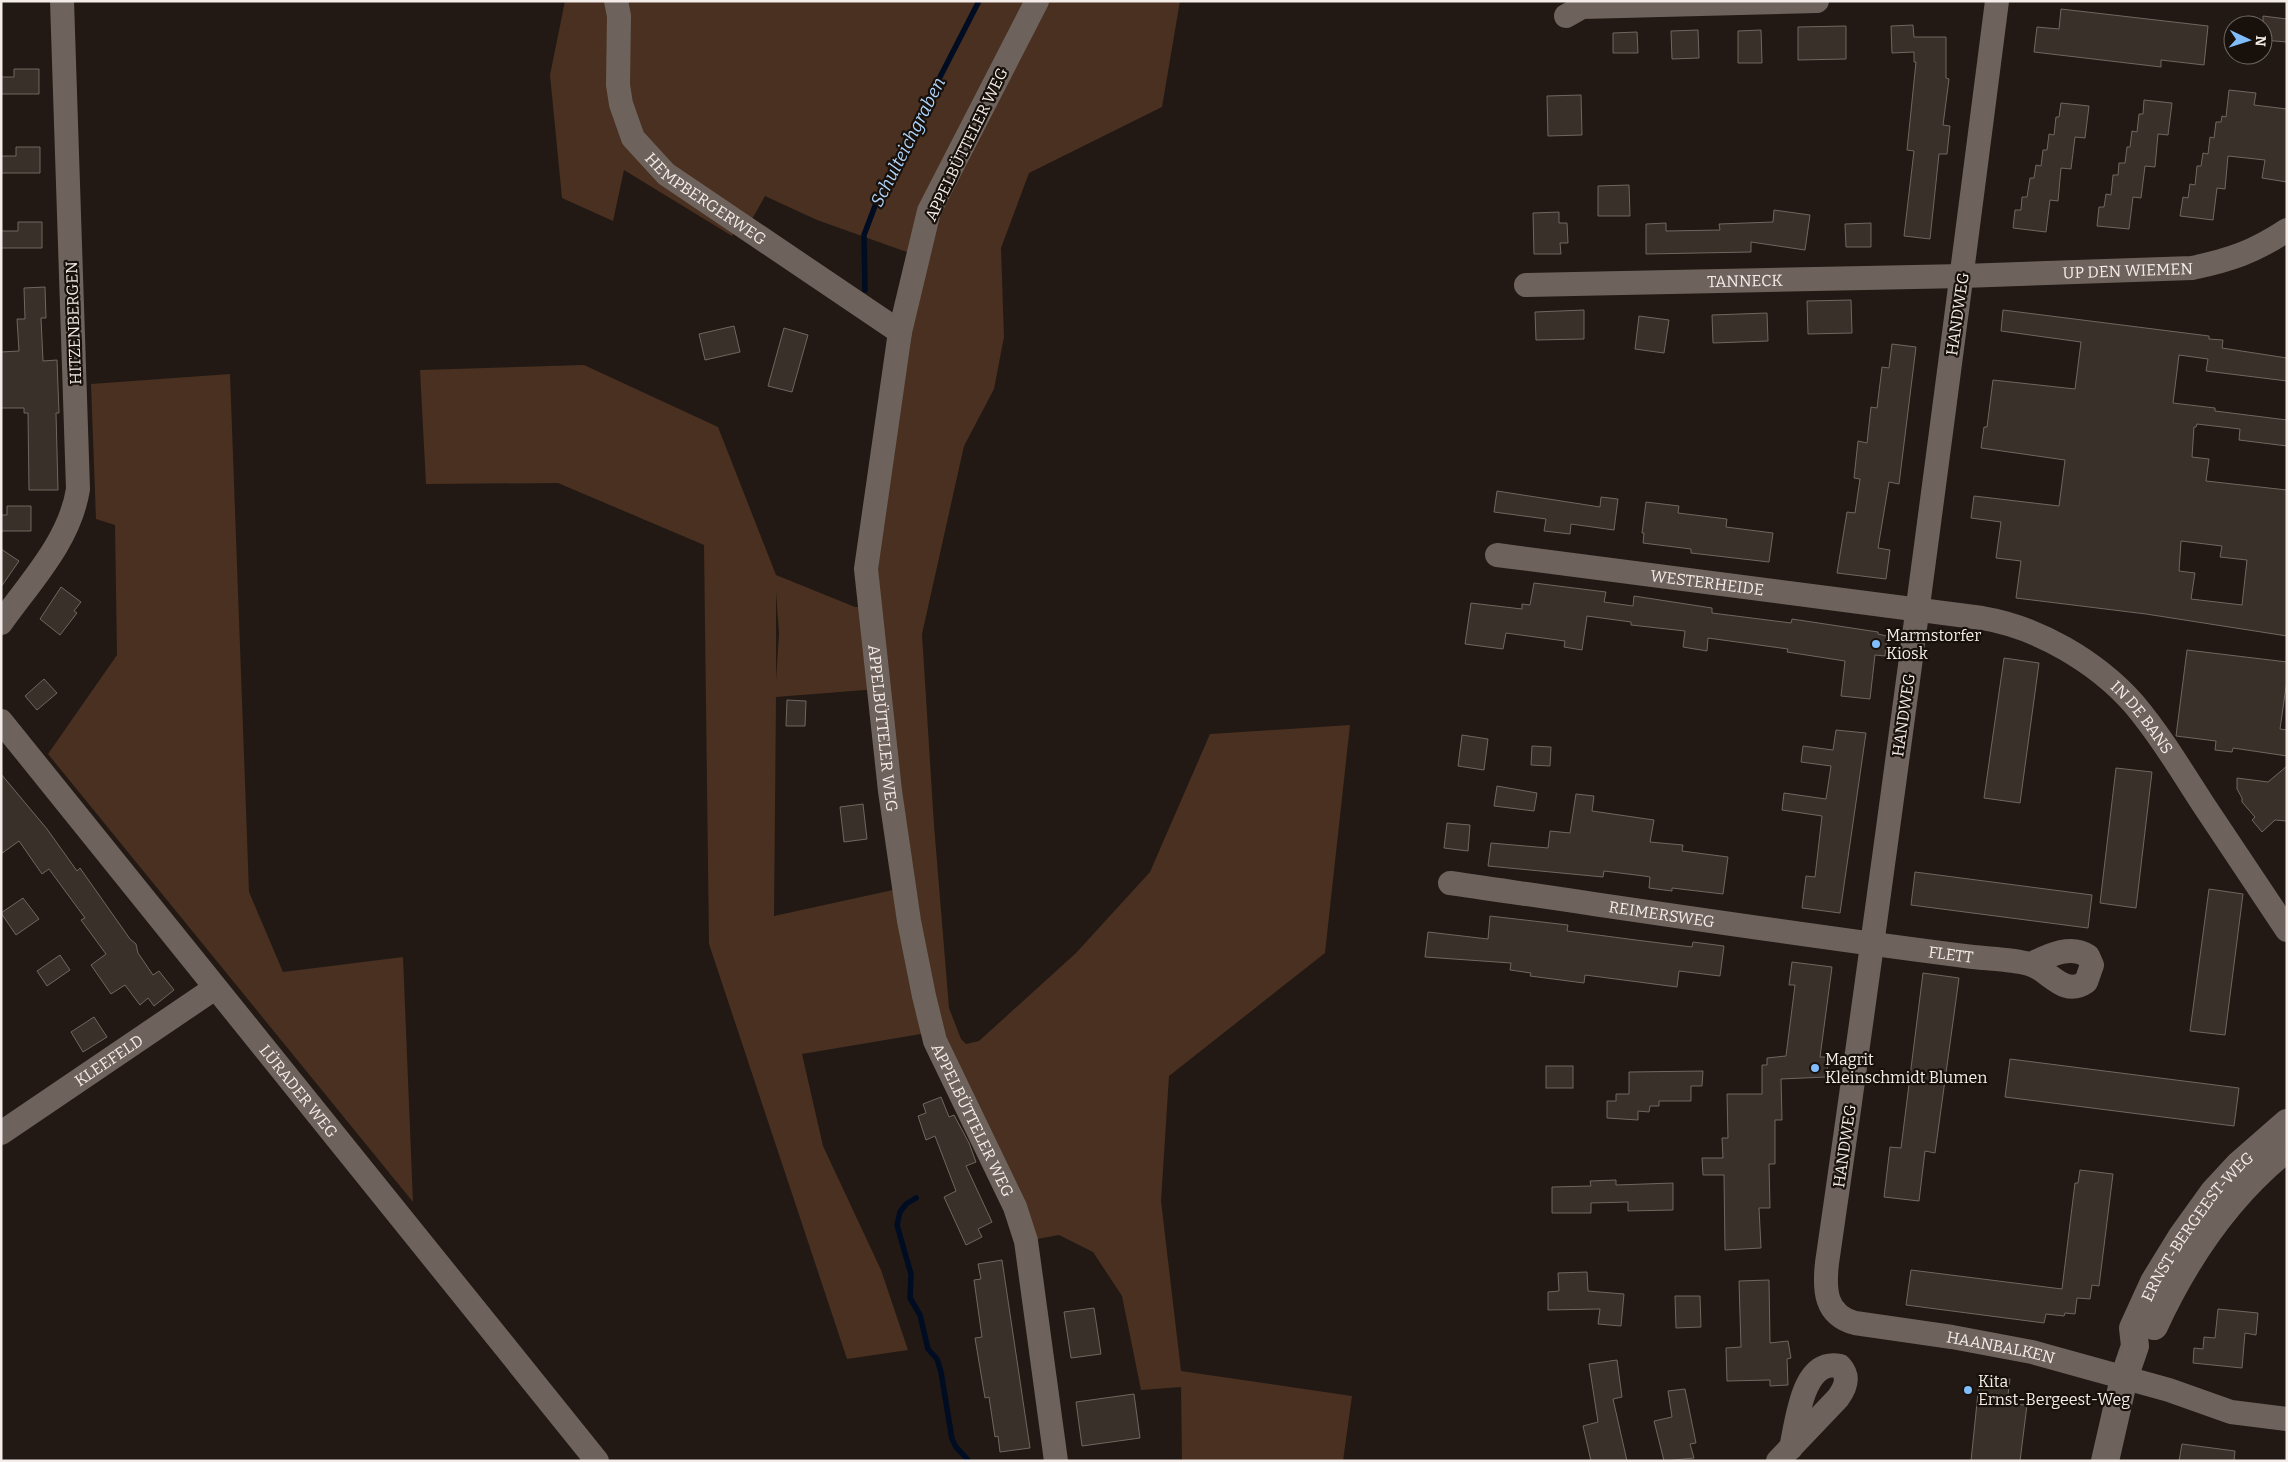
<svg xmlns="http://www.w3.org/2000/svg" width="2288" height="1462" font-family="Bitter,serif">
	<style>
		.green { fill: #493020; fill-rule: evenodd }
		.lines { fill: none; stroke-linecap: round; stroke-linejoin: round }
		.stream { stroke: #000c22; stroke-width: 5.5 }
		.building { fill: #3a302a; stroke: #71665f; fill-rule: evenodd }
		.minor { stroke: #6e635c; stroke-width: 24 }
		.tertiary { stroke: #6e635c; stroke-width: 28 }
		.poi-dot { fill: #80bdfa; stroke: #18100b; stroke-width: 2 }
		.labels { text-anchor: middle; stroke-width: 4.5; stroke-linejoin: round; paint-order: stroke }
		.street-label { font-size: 16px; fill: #f3ece8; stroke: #18100b }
		.poi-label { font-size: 16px; fill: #f3ece8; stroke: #18100b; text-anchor: start }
		.water-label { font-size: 18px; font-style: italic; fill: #afd5fc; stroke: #18100b }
	</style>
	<rect width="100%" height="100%" fill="#221914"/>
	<g class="green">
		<path d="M 565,1 L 1180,1 L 1162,107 L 1029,173 L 1001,248 L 1004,337 L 994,389 L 964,446 L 922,634 L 934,825 L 949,1008 L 961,1039 L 966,1044 L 979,1041 L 1076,953 L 1150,872 L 1210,734 L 1350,725 L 1325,953 L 1169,1076 L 1161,1201 L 1181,1371 L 1352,1396 L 1343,1461 L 1182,1461 L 1181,1387 L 1141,1390 L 1122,1296 L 1093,1252 L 1059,1235 L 1026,1241 L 933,1032 L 802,1054 L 823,1146 L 881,1270 L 908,1350 L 847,1359 L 709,944 L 704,545 L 558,483 L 426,484 L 420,370 L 584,365 L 718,427 L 776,575 L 855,607 L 870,607 L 918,256 L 817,220 L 765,196 L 747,228 L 740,224 L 732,236 L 624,170 L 613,221 L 562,198 L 550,75 ZM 776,591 L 779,634 L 776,680 ZM 878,689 L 902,888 L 774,916 L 776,697 Z"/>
		<polygon points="230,374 249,892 283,972 403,957 413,1202 48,754 117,655 115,525 96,519 91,384"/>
	</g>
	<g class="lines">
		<g class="stream">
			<polyline points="865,290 864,235 878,198 979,1"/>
			<polyline points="916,1198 906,1204 900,1212 897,1225 911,1274 910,1298 920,1315 928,1349 937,1359 941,1372 952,1439 956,1447 969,1461"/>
		</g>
	</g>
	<g class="building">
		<polygon points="2061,9 2208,26 2204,65 2161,60 2161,67 2034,52 2037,27 2059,29"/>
		<polygon points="2263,16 2287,19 2287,42 2263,40"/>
		<polygon points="1913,25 1914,37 1946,37 1946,78 1949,79 1943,125 1950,126 1947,154 1939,154 1930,239 1904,236 1914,151 1907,150 1916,62 1914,62 1914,52 1892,53 1891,26"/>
		<polygon points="1846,26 1846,59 1798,60 1798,27"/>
		<polygon points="1698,30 1699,58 1672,59 1671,31"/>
		<polygon points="1761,30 1762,63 1738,63 1738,31"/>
		<polygon points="1637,32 1638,53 1613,53 1613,33"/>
		<polygon points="14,69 39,69 39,94 1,94 1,77 14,77"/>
		<polygon points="2229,90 2256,93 2254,105 2287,109 2287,182 2262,178 2265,160 2228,156 2225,189 2217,188 2213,220 2180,216 2183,197 2188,198 2190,184 2195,185 2197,166 2201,166 2203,153 2208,154 2210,137 2214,138 2216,122 2221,122 2222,116 2226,117"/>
		<polygon points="1581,95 1582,135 1548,136 1547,96"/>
		<polygon points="2144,100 2172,103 2168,135 2158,134 2155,167 2145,166 2141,198 2133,197 2129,229 2097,226 2099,207 2104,207 2106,194 2111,195 2113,175 2118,175 2119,163 2125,163 2127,147 2130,147 2132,131 2137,132 2139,114 2143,114"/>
		<polygon points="2061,103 2089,106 2085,138 2075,137 2071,169 2061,168 2058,201 2050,200 2046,232 2013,228 2015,210 2021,210 2022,197 2027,197 2030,178 2034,178 2036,165 2041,166 2043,150 2047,150 2049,134 2054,135 2056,117 2059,117"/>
		<polygon points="16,147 40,147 40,173 1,173 1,156 16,156"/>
		<polygon points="1629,185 1630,216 1598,216 1598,186"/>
		<polygon points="1774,210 1810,215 1805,250 1751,242 1751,252 1646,254 1646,224 1666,223 1666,231 1720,230 1719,224 1773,222"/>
		<polygon points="1559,212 1559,223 1567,223 1568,243 1560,243 1561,254 1534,254 1533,213"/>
		<polygon points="18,222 42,222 42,248 1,248 1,231 18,231"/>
		<polygon points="1871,223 1871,247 1846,247 1845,224"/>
		<polygon points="45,287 46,318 41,318 43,361 57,360 59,413 56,413 58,490 29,490 28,413 24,413 24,408 1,408 1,352 19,351 17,319 25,319 24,288"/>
		<polygon points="1851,300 1852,333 1808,334 1807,301"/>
		<polygon points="1584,310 1584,339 1536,340 1535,312"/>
		<path d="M 2003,310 L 2209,336 L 2209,339 L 2223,340 L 2222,348 L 2287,358 L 2287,381 L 2206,371 L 2208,359 L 2179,355 L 2173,403 L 2215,408 L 2215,411 L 2287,420 L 2287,446 L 2239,440 L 2240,429 L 2197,424 L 2196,427 L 2194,427 L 2192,457 L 2209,459 L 2206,481 L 2287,490 L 2287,636 L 2146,614 L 2016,598 L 2021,561 L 1996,558 L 2001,522 L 1971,518 L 1974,496 L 2059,506 L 2065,460 L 1981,448 L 1984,427 L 1987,427 L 1993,380 L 2075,389 L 2081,342 L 2001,331 ZM 2181,541 L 2222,546 L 2220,557 L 2247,560 L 2242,605 L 2191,599 L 2195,573 L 2179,571 Z"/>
		<polygon points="1767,313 1768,341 1713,343 1712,315"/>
		<polygon points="1639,316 1669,320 1664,353 1635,349"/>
		<polygon points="734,326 740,352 705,360 699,334"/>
		<polygon points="784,328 808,335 792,392 768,386"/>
		<polygon points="1892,344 1916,347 1899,484 1889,482 1878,548 1890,550 1886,579 1837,573 1847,512 1855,513 1860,479 1854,478 1858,441 1867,443 1871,407 1877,408 1882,367 1889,368"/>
		<polygon points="1497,491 1600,507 1601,497 1618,499 1614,530 1571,524 1570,534 1544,531 1546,519 1494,512"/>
		<polygon points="1646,502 1679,506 1678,513 1727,519 1726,527 1773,533 1769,562 1691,553 1691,549 1643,543 1644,533 1642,533"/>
		<polygon points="7,506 31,506 31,531 1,531 1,515 7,515"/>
		<polygon points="1,549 19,561 1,587"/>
		<polygon points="1534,583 1606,592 1604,602 1633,606 1634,596 1712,608 1712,613 1791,623 1792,619 1878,632 1878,634 1887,636 1885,656 1875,655 1870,699 1841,696 1845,661 1787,652 1788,649 1708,638 1707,651 1683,647 1685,631 1631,625 1631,622 1587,616 1582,650 1564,647 1565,641 1506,633 1503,649 1465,644 1471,603 1522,609 1522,604 1530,605"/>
		<polygon points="61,587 81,602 74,611 77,613 60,635 40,619"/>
		<polygon points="2187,650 2287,662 2287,680 2280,729 2287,730 2287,756 2233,748 2232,752 2215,750 2216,741 2176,736"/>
		<polygon points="2004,658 2039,663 2020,803 1984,798"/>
		<polygon points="44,679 57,693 37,710 25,696"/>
		<polygon points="787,700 806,701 805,726 786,726"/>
		<polygon points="1836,730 1866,733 1840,913 1802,908 1806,876 1815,877 1822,816 1782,810 1784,793 1826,799 1831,766 1801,762 1803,746 1833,750"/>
		<polygon points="1462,735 1488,739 1484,770 1458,766"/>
		<polygon points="1532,746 1551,747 1550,766 1531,765"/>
		<polygon points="2287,766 2287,821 2275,820 2262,832 2252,820 2255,817 2242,802 2242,798 2237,789 2237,778 2268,782"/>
		<polygon points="2116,768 2152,772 2136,908 2100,903"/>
		<polygon points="1,774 47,829 77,871 80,868 130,939 136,944 138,953 153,975 159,971 174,990 154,1006 148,998 140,1005 125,985 111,994 91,965 106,954 81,920 85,918 49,869 42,874 19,841 1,854"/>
		<polygon points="1497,786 1537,793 1534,811 1494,806"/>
		<polygon points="1576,794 1594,796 1592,811 1654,820 1650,842 1683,845 1682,851 1728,857 1723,894 1672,888 1672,891 1649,888 1650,877 1644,876 1604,871 1603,877 1488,866 1491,843 1548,848 1550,831 1570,833"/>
		<polygon points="863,804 867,839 844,842 840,807"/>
		<polygon points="1447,823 1470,825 1468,851 1444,848"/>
		<polygon points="1915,872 2092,895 2088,928 1911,905"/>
		<polygon points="2209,889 2243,894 2225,1035 2190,1031"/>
		<polygon points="23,898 39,919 16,935 1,913"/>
		<polygon points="1490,916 1568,925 1567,931 1636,940 1692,947 1693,942 1724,946 1720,976 1679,971 1677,987 1585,975 1584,983 1530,976 1531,973 1510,970 1511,963 1425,957 1428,932 1488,939"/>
		<polygon points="60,955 70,970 47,986 37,971"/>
		<polygon points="1792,962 1832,967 1820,1057 1829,1057 1826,1077 1781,1079 1782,1120 1775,1120 1775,1164 1769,1164 1770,1208 1759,1208 1761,1248 1725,1250 1724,1175 1703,1175 1702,1158 1723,1158 1722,1138 1728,1138 1727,1094 1762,1094 1762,1065 1767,1065 1767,1058 1786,1056 1795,985 1789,985"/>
		<polygon points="1923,973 1959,978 1935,1153 1925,1151 1919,1201 1884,1197 1890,1147 1901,1148"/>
		<polygon points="94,1017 107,1037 83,1052 71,1032"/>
		<polygon points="2010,1059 2239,1088 2234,1126 2005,1097"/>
		<rect x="1546" y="1066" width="27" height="22"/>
		<polygon points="1703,1071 1702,1086 1691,1086 1691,1101 1659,1101 1659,1106 1650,1106 1649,1112 1638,1111 1638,1120 1607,1118 1607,1101 1616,1101 1616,1094 1629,1094 1629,1072"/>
		<polygon points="941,1097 949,1117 954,1115 969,1143 976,1162 966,1166 992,1222 978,1229 982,1237 966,1245 944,1197 956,1191 935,1136 926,1140 918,1116 926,1113 923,1104"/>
		<polygon points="2080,1170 2113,1174 2099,1286 2092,1285 2090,1299 2077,1298 2075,1314 2065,1313 2064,1316 2046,1314 2044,1323 1906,1305 1911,1270 2062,1289 2075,1183 2078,1183"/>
		<polygon points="1616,1180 1616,1185 1673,1183 1673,1210 1628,1211 1628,1202 1591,1203 1591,1213 1552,1213 1552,1187 1591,1186 1590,1181"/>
		<polygon points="1002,1260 1030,1448 1000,1452 998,1436 995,1437 989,1397 985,1398 975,1338 982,1337 974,1280 981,1279 978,1264"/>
		<polygon points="1587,1272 1588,1291 1624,1294 1621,1326 1598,1324 1600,1309 1548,1310 1548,1292 1559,1291 1558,1273"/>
		<polygon points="1769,1280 1770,1343 1788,1341 1791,1358 1787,1359 1788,1385 1770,1386 1770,1380 1727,1381 1726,1348 1741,1347 1739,1281"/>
		<polygon points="1675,1296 1700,1296 1701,1327 1676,1328"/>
		<polygon points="1094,1308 1101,1354 1071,1358 1064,1312"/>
		<polygon points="2218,1309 2258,1313 2256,1335 2245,1333 2242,1368 2193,1363 2194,1348 2203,1349 2204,1337 2215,1338"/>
		<polygon points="1617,1360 1622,1397 1613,1399 1627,1461 1591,1461 1583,1426 1598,1422 1589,1364"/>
		<polygon points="1985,1377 2010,1379 2008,1395 2012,1396 2011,1404 2027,1405 2020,1461 1971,1461 1979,1383 1984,1384"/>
		<polygon points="1685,1389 1696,1443 1690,1444 1694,1458 1664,1461 1654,1421 1672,1417 1668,1391"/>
		<polygon points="1134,1394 1140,1438 1082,1446 1076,1402"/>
		<polygon points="2182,1444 2235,1451 2234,1461 2179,1461"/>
	</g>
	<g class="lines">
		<g class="minor">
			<path id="s1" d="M 616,1 L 619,16 L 618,85 L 621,104 L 633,138 L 666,174 L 900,332"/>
			<path id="s2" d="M 1037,1 L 929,211 L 900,332 L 866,569 L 890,791 L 909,921 L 924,996 L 935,1041 L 1015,1207 L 1026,1241 L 1056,1461"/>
			<path id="s3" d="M 1997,1 C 1943,422 1888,843 1827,1263 C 1824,1290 1825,1315 1855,1323 L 1952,1337 L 2032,1352 L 2169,1390 L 2231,1412 L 2287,1419"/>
			<polyline points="1566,16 1582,7 1817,1"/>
			<path id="s4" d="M 1526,285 L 1963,276 L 2192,268 C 2230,260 2254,252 2287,230"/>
			<path id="s5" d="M 1497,555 L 1982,618 C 2037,627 2096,661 2134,704 C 2160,735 2181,770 2203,804 C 2231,846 2259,888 2287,930"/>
			<path d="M 1,623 C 30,582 70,541 78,489 L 62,1"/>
			<path id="s6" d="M 1,721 L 597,1461"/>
			<path id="s7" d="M 1450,883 C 1624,908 1798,935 1973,957 C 1991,959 2012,959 2029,964 C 2049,969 2063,998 2086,982 L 2092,965 L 2088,956 C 2070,944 2048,956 2031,964"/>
			<path id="s8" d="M 1,1133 L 215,988"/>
			<path d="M 1778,1461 L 1838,1398 C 1846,1387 1850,1377 1840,1366 C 1802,1357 1797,1423 1791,1448"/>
		</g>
		<g class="tertiary">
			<path d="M 2154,1326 C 2185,1259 2229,1194 2287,1148"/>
			<path id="s9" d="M 2105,1461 L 2124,1378 L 2135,1346 L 2133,1328 L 2154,1282 L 2181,1238 L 2214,1192 L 2239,1165 L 2287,1123"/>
		</g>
	</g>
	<g class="poi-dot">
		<circle cx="1876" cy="644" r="5"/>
		<circle cx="1815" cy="1068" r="5"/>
		<circle cx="1968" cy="1390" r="5"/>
	</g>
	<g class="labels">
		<g class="street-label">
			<text transform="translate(966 144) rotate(-64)" y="6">APPELBÜTTELER WEG</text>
			<text dy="6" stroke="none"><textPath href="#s1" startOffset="235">HEMPBERGERWEG</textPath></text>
			<text dy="6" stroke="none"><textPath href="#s4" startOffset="602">UP DEN WIEMEN</textPath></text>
			<text dy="6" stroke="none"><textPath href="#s4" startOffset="219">TANNECK</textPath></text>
			<text transform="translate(1957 314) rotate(-82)" y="6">HANDWEG</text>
			<text transform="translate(73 323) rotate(-92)" y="6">HITZENBERGEN</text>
			<text dy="6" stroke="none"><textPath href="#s5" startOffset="212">WESTERHEIDE</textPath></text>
			<text transform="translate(1903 715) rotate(-82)" y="6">HANDWEG</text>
			<text dy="6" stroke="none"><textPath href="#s5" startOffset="682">IN DE BANS</textPath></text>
			<text dy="6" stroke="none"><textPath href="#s2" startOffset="760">APPELBÜTTELER WEG</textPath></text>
			<text dy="6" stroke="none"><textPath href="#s7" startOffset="214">REIMERSWEG</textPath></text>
			<text dy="6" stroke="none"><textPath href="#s7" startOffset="506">FLETT</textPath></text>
			<text dy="6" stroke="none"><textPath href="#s8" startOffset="130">KLEEFELD</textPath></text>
			<text dy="6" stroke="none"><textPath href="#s6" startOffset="475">LÜRADER WEG</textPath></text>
			<text dy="6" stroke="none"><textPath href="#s2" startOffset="1165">APPELBÜTTELER WEG</textPath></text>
			<text transform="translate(1844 1146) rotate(-82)" y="6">HANDWEG</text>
			<text dy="6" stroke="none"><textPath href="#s9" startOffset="258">ERNST-BERGEEST-WEG</textPath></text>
			<text dy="6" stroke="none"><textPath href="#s3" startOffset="1495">HAANBALKEN</textPath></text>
		</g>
		<g class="poi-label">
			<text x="1886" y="641">Marmstorfer<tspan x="1886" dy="18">Kiosk</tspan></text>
			<text x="1825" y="1065">Magrit<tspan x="1825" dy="18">Kleinschmidt Blumen</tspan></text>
			<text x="1978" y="1387">Kita<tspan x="1978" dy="18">Ernst-Bergeest-Weg</tspan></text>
		</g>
		<g class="water-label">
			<text transform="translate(908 142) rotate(-63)" y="6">Schulteichgraben</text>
		</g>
	</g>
	<rect width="2288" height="1462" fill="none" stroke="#f3ece8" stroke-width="5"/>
	<g transform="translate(2248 40) rotate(94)"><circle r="24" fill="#18100b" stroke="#706863"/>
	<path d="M0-4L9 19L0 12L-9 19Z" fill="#80bdfa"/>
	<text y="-8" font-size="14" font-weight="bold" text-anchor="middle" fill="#f3ece8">N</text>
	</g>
</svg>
